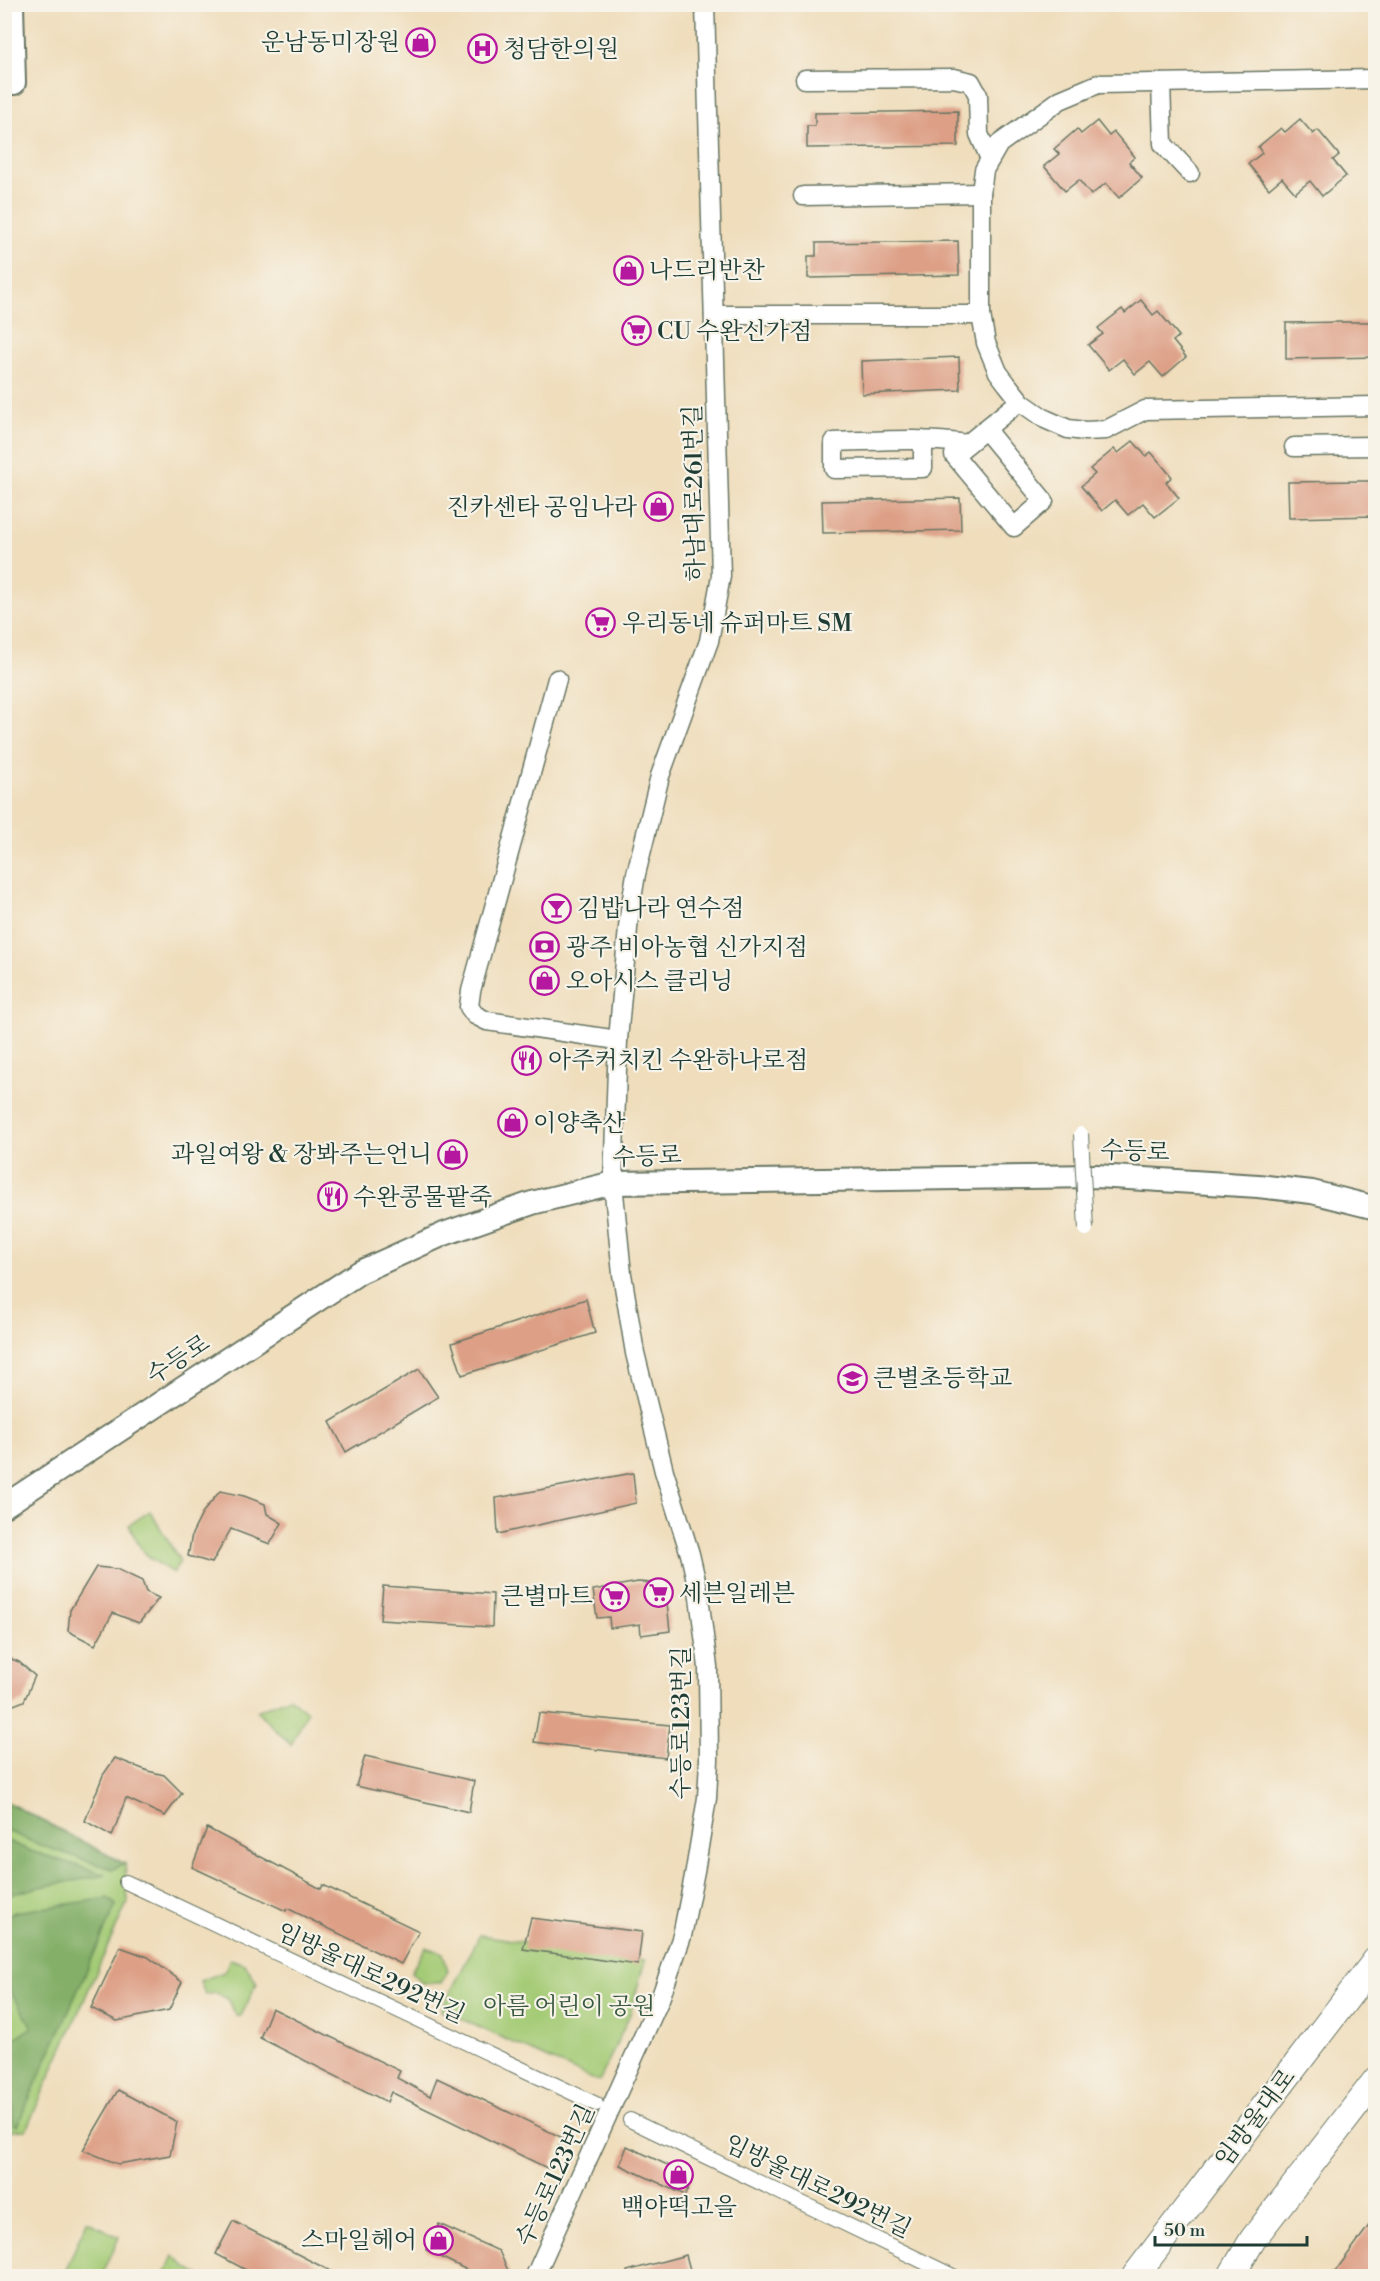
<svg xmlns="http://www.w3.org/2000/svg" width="1380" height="2281" font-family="'Libre Bodoni','Noto Serif KR',serif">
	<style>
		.green { fill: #a4cb76; stroke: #628455; stroke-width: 1.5 }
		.forest { fill: #83af67; stroke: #51764e; stroke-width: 1.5 }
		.building { fill: #dd9f85 }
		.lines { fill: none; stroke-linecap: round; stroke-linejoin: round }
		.pedestrian-casing { stroke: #687563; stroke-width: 16 }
		.minor-casing { stroke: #687563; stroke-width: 21 }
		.tertiary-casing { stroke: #687563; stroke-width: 26 }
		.secondary-casing { stroke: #687563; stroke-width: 28 }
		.pedestrian { stroke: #fff; stroke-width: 14 }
		.minor { stroke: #fff; stroke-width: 18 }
		.tertiary { stroke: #fff; stroke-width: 22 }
		.secondary { stroke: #fff; stroke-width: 26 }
		.pedestrian-bridge-casing { stroke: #687563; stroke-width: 16; stroke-linecap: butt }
		.pedestrian-bridge { stroke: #fff; stroke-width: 14 }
		.labels { text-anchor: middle; stroke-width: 4.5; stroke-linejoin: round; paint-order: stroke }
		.poi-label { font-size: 24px; fill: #1f3d34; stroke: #f7f3e8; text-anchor: start }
		.street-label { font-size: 24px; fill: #1f3d34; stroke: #f7f3e8 }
		.park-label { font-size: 24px; fill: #3a5941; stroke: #f7f3e8 }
	</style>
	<rect width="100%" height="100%" fill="#f7f3e8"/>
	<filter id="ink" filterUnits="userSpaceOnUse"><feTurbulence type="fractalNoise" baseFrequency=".0167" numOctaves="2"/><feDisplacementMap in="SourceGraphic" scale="12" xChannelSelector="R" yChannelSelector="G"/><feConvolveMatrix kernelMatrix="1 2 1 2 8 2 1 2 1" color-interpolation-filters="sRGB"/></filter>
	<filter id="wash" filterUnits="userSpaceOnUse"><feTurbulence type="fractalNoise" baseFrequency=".008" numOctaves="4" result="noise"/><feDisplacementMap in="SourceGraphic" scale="24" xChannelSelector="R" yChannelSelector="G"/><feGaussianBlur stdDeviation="1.35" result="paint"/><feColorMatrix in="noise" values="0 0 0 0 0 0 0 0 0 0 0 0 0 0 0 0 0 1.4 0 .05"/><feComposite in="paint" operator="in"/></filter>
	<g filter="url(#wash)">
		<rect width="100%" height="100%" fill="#efddbb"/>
		<g class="green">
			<path d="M 150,1511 L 180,1561 L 173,1573 C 146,1556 142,1555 129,1525 Z"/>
			<polygon points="289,1697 307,1712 291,1745 257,1711"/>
			<polygon points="5,1801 125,1864 128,1901 26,2130 5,2131"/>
			<polygon points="480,1935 645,1960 630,2014 599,2082 441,2010"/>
			<polygon points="426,1947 443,1953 448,1971 441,1983 422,1983 411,1972"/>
			<polygon points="230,1959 245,1964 257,1983 241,2016 237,2016 227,1999 216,1993 205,1995 200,1981 224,1972"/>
			<polygon points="87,2221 119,2237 102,2276 63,2276"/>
			<polygon points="173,2256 188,2269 201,2276 164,2276"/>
		</g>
		<g class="forest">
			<polygon points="4,1801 5,1801 125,1864 112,1869 40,1845 5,1830"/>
			<polygon points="5,1840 31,1851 106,1875 40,1887 5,1896"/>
			<polygon points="108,1898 116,1905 17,2126 13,2124 12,2095 5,2085 5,2045 32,2027 9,1989 5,1977 5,1916 15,1912"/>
		</g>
		<g id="blocks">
			<g class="building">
				<polygon points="958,111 958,146 807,148 807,126 815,126 815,113"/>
				<polygon points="1300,119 1313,134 1318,130 1339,155 1333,160 1346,176 1322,196 1310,181 1295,193 1282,178 1269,189 1248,164 1262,153 1258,147 1281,128 1285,132"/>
				<polygon points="1097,121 1109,136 1114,132 1135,157 1129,162 1142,178 1119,198 1106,183 1091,195 1079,180 1065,191 1044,166 1059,154 1054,149 1077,129 1081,134"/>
				<polygon points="958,241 959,275 808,278 808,256 816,256 816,243"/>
				<polygon points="1141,300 1153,315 1158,311 1179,336 1173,341 1186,357 1163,377 1150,362 1135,374 1123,359 1109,370 1088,345 1103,334 1098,328 1122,309 1125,313"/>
				<polygon points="1344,322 1376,322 1376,357 1286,359 1286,323"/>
				<polygon points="959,357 960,390 862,394 861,361"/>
				<polygon points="1133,441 1146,456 1151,452 1172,477 1166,482 1179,498 1155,517 1143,503 1128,515 1115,500 1102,511 1081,486 1095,474 1090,469 1114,449 1118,453"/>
				<polygon points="1361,481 1376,481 1376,516 1289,518 1288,482"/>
				<polygon points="960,498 961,530 823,533 822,501"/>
				<polygon points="586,1299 595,1333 462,1375 452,1343"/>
				<polygon points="419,1369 438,1397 346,1452 330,1422"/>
				<polygon points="633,1473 636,1503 498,1534 496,1498"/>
				<polygon points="220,1491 244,1496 265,1504 267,1514 282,1523 270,1544 231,1529 212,1563 188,1556 192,1534 203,1512"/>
				<polygon points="96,1567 117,1569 142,1581 146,1592 159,1598 139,1623 113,1613 95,1645 68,1631 70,1610"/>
				<polygon points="638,1582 653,1583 662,1589 667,1603 670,1631 641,1635 640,1624 610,1628 609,1617 597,1618 593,1590"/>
				<polygon points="383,1586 493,1594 492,1627 380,1620"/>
				<polygon points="4,1656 19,1662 35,1676 24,1701 4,1709"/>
				<polygon points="539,1713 670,1725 666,1758 534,1742"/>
				<polygon points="365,1756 474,1781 469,1812 356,1786"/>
				<polygon points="115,1758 148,1771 164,1775 182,1793 165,1816 126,1798 112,1836 85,1821 103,1775"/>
				<polygon points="207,1828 321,1889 323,1885 419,1931 401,1964 287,1908 286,1911 192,1867"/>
				<polygon points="531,1918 642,1932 638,1965 523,1949"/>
				<polygon points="120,1947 148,1957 182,1982 169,2010 117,2021 91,2008"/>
				<polygon points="272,2008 400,2071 397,2078 430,2096 437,2078 563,2138 549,2169 391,2092 387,2102 260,2038"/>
				<polygon points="118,2090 177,2122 170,2155 118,2164 83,2150"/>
				<polygon points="627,2146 693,2177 685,2195 620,2165"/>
				<polygon points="1376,2216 1376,2277 1331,2277"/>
				<polygon points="233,2221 342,2277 259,2277 216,2254"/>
				<polygon points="439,2224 499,2251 511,2277 467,2277 469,2271 426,2250"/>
				<polygon points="686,2255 692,2277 627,2277 627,2271"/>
			</g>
		</g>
	</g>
	<g filter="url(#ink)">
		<use href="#blocks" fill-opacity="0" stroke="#687563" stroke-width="1.5"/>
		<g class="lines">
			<defs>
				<g id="pedestrian">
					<polyline points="126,1882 596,2104"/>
					<polyline points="630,2120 953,2276"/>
				</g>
				<g id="minor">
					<polyline points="805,79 954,78 971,82 978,95 979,134 990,159"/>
					<polyline points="1161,83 1163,144 1190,173"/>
					<polyline points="803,196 981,193"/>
					<polyline points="714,315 981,315 986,343 998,372 1007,384 1022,403 1045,419 1068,429 1085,431 1106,430 1145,410 1376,406"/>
					<polyline points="981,315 981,193 984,170 999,144 1060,100 1098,84 1376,79"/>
					<polyline points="985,429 1044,501 1014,527 954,455 1020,401"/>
					<path d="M 923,440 L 923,468 L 834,469 L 834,442 C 878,441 923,437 967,444"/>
					<polyline points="1294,447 1376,446"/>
					<polyline points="557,679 471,991 469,1007 475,1015 487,1021 618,1040"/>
					<polyline points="535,2276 660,1999 682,1936 695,1871 707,1798 709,1760 708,1667 698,1589 690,1554 664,1471 635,1353 622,1274 613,1183 618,1040 629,917 636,874 660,776 709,641 721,576 705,4"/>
				</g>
				<g id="tertiary">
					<polyline points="12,4 14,83"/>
					<polyline points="4,1506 360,1272 444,1234 532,1203 613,1183 1096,1176 1258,1186 1312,1192 1376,1208"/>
				</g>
				<g id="secondary">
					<polyline points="1135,2276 1376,1960"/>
					<polyline points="1231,2276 1253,2239 1376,2080"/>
				</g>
			</defs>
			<use href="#pedestrian" class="pedestrian-casing"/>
			<use href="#minor" class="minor-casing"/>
			<use href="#tertiary" class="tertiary-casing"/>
			<use href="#secondary" class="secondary-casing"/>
			<use href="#pedestrian" class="pedestrian"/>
			<use href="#minor" class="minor"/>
			<use href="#tertiary" class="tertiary"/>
			<use href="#secondary" class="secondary"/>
			<defs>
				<polyline id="pedestrian-bridge" points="1081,1134 1086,1229"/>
			</defs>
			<use href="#pedestrian-bridge" class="pedestrian-bridge-casing"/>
			<use href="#pedestrian-bridge" class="pedestrian-bridge"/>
		</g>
	</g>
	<defs>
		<symbol id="shop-ring" viewBox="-11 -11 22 22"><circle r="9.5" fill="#f7f3e8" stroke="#b5179e" stroke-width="1.5"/><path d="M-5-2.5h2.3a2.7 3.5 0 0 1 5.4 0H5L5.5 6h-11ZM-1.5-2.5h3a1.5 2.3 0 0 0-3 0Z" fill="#b5179e"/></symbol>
		<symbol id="hospital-ring" viewBox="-11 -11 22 22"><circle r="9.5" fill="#f7f3e8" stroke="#b5179e" stroke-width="1.5"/><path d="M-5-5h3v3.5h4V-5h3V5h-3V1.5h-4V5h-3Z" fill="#b5179e"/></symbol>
		<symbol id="supermarket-ring" viewBox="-11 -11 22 22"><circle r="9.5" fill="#f7f3e8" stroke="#b5179e" stroke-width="1.5"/><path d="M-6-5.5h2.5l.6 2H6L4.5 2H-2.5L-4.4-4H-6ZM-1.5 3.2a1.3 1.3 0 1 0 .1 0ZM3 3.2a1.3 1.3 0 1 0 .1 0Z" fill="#b5179e"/></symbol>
		<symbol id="bar-ring" viewBox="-11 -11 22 22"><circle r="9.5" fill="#f7f3e8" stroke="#b5179e" stroke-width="1.5"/><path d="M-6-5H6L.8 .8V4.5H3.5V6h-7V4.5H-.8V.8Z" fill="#b5179e"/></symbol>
		<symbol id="bank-ring" viewBox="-11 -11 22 22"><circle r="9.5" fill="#f7f3e8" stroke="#b5179e" stroke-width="1.5"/><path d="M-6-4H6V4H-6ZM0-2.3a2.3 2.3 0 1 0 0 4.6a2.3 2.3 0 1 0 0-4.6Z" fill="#b5179e"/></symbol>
		<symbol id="restaurant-ring" viewBox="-11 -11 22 22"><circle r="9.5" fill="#f7f3e8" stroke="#b5179e" stroke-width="1.5"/><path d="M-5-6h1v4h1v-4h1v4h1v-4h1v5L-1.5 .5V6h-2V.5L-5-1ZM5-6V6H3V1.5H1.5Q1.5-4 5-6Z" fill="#b5179e"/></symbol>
		<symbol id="school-ring" viewBox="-11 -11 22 22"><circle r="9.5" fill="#f7f3e8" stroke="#b5179e" stroke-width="1.5"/><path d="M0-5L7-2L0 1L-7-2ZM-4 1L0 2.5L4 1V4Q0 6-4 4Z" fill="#b5179e"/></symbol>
	</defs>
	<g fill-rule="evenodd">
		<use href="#shop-ring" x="404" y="26" width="33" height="33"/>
		<use href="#hospital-ring" x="466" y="32" width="33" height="33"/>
		<use href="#shop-ring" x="612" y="254" width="33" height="33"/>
		<use href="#supermarket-ring" x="620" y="314" width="33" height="33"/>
		<use href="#shop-ring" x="642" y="490" width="33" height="33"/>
		<use href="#supermarket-ring" x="584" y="606" width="33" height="33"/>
		<use href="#bar-ring" x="540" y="892" width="33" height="33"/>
		<use href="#bank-ring" x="528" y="930" width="33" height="33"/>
		<use href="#shop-ring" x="528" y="964" width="33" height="33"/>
		<use href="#restaurant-ring" x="510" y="1044" width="33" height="33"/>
		<use href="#shop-ring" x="496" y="1106" width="33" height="33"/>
		<use href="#shop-ring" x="436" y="1138" width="33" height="33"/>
		<use href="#restaurant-ring" x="316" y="1180" width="33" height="33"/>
		<use href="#school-ring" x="836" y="1362" width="33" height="33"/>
		<use href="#supermarket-ring" x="642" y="1576" width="33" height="33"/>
		<use href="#supermarket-ring" x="598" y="1580" width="33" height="33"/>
		<use href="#shop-ring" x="662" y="2158" width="33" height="33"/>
		<use href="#shop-ring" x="422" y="2224" width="33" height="33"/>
	</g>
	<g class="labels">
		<g class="poi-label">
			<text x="400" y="50" text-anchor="end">운남동미장원</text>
			<text x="503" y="57">청담한의원</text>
			<text x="649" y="278">나드리반찬</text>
			<text x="657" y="339">CU 수완신가점</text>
			<text x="637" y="515" text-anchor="end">진카센타 공임나라</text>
			<text x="622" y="631">우리동네 슈퍼마트 SM</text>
			<text x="577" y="916">김밥나라 연수점</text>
			<text x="566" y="955">광주 비아농협 신가지점</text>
			<text x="566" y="989">오아시스 클리닝</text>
			<text x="548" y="1068">아주커치킨 수완하나로점</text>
			<text x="533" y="1131">이양축산</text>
			<text x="432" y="1162" text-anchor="end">과일여왕 &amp; 장봐주는언니</text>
			<text x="353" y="1205">수완콩물팥죽</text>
			<text x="873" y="1386">큰별초등학교</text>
			<text x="679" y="1601">세븐일레븐</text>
			<text x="593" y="1604" text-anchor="end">큰별마트</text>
			<text x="679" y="2215" text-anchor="middle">백야떡고을</text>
			<text x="417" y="2248" text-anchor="end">스마일헤어</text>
		</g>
		<g class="street-label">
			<text transform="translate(694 493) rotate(-91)" y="8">하남대로261번길</text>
			<text transform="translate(1135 1151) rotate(2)" y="8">수등로</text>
			<text transform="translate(647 1156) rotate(-2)" y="8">수등로</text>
			<text transform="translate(178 1359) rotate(-33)" y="8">수등로</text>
			<text transform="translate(681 1723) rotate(-90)" y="8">수등로123번길</text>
			<text transform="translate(371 1973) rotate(25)" y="8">임방울대로292번길</text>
			<text transform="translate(1255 2118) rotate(-53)" y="8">임방울대로</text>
			<text transform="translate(555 2175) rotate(-65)" y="8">수등로123번길</text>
			<text transform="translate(818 2186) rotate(26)" y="8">임방울대로292번길</text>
		</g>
		<g class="park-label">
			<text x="569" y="2014">아름 어린이 공원</text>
		</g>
	</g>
	<rect width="1380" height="2281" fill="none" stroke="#f7f3e8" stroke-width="24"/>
	<path d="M1155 2236v9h152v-9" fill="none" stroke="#1f3d34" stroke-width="3"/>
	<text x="1164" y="2236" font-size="18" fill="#1f3d34" stroke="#f7f3e8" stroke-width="4.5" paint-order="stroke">50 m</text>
</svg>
